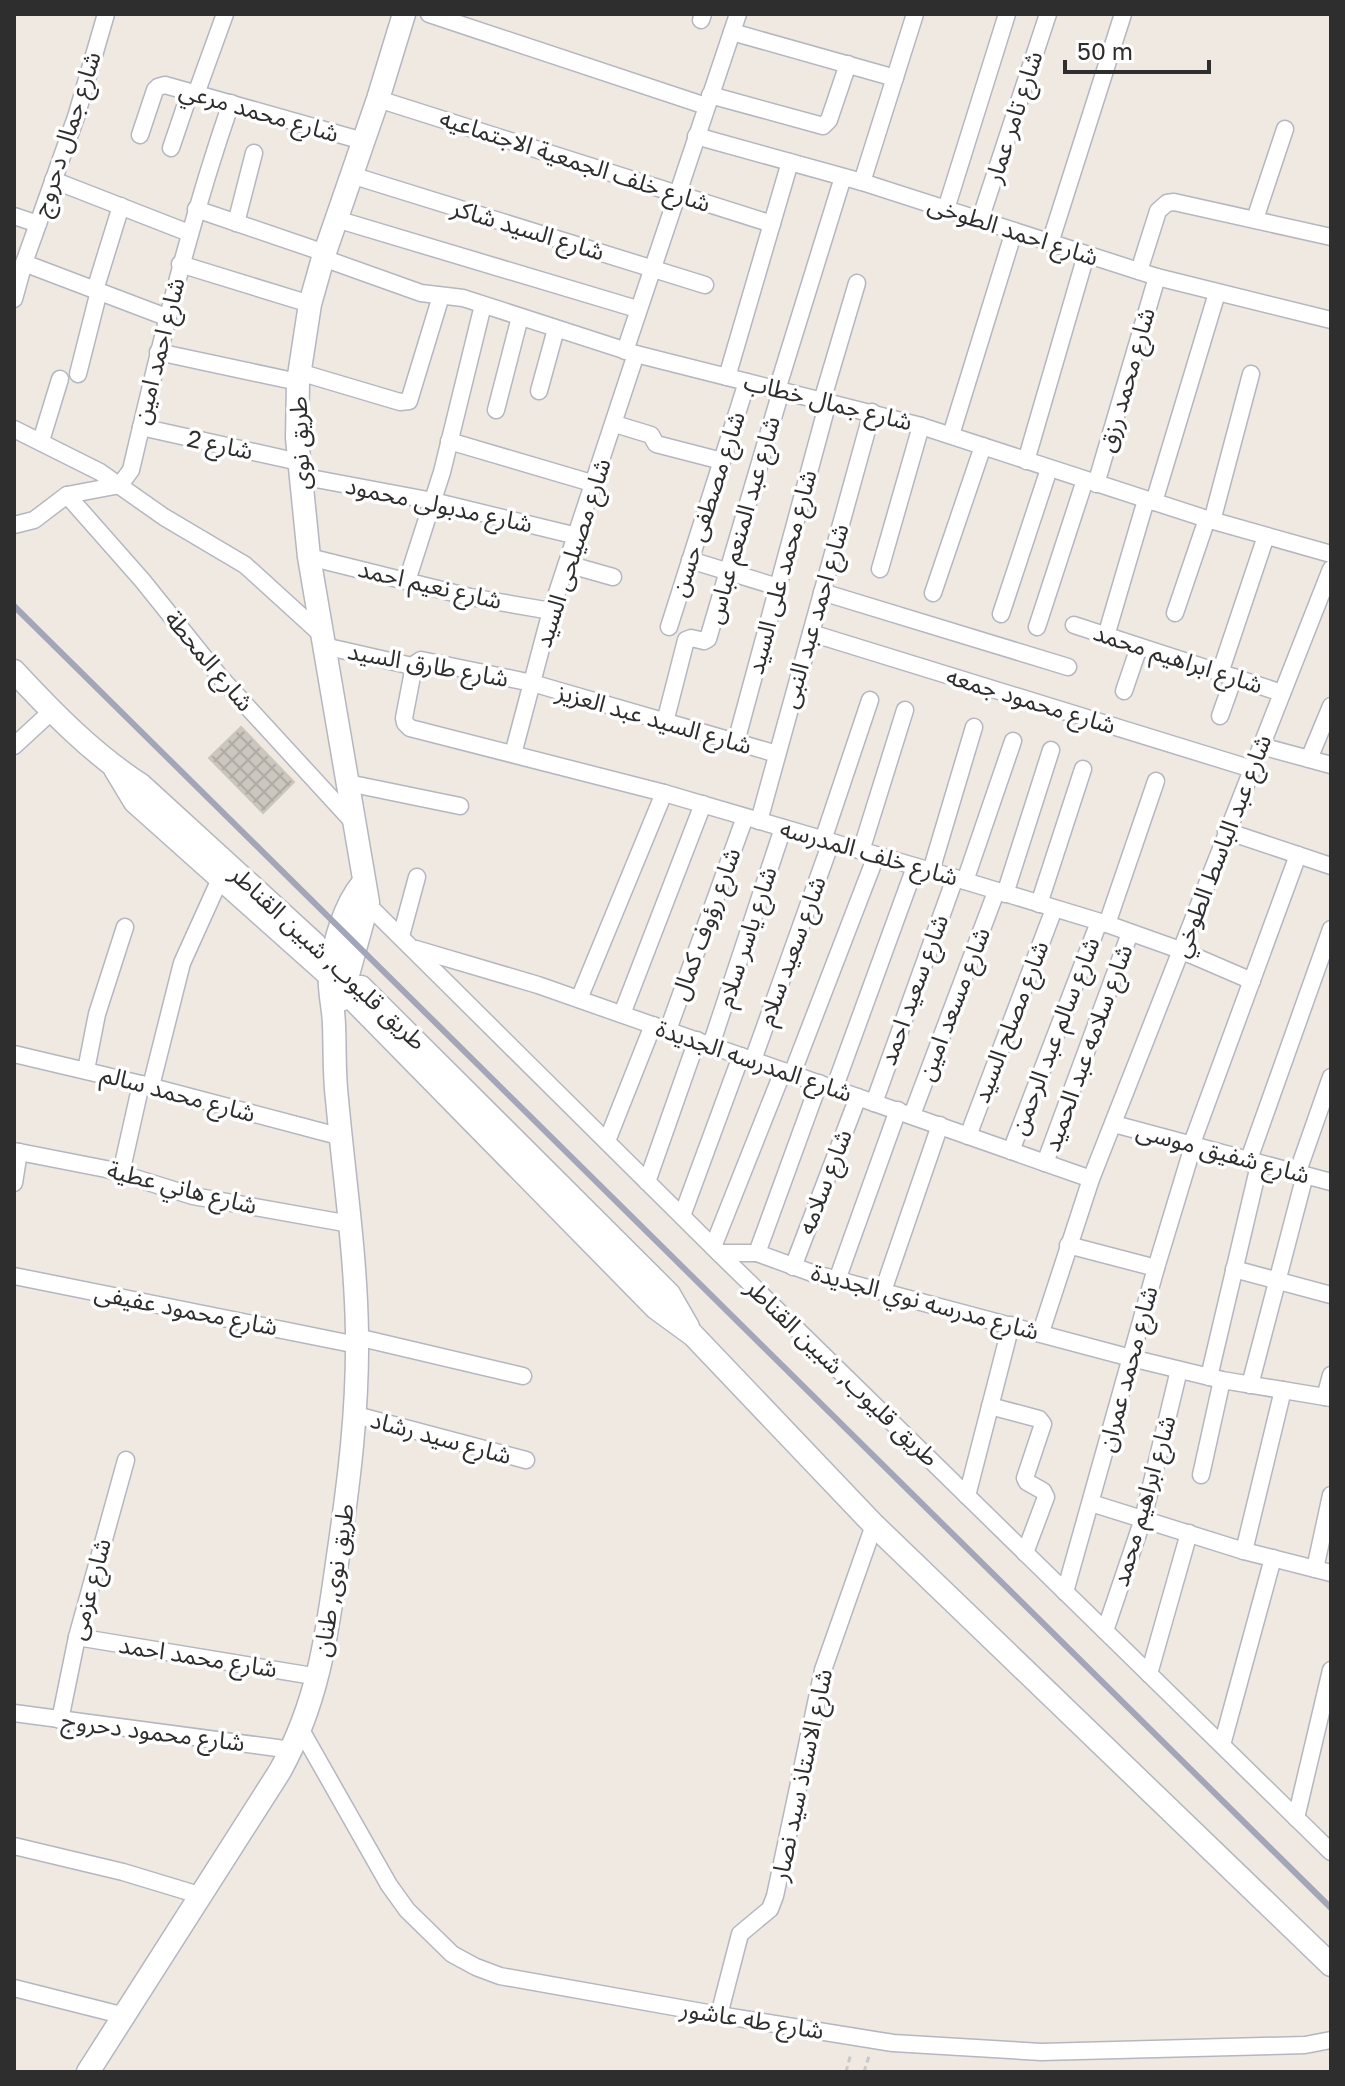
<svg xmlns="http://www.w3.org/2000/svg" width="1345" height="2086" font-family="'Golos Text','Noto Sans Arabic',sans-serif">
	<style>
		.building { fill: url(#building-cross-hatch); stroke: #cbc5ba; stroke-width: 2 }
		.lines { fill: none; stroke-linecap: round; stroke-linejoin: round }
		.street-casing { stroke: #b4b7c1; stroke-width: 19 }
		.secondary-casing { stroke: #b4b7c1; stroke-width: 25 }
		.path { stroke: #c9c9c9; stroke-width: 3; stroke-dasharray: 6 4; stroke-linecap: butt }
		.street { stroke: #fff; stroke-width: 16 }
		.secondary { stroke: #fff; stroke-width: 22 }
		.rail { stroke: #a3a6b8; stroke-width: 6 }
		.labels { text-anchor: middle; stroke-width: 7; stroke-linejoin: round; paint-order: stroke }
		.street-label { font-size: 24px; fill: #2e2e2e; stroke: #fff }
	</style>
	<defs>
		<pattern id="building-cross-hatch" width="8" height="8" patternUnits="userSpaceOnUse" patternTransform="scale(2)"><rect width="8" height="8" fill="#cbc7bf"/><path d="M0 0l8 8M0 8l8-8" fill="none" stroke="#afaba4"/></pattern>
	</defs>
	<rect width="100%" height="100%" fill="#efe9e1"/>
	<polygon class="building" points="241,727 294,782 263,813 209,758"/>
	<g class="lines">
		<defs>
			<g id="street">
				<polyline points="429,14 706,106"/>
				<polyline points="701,20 703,14"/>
				<polyline points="732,32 895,78"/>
				<polyline points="196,94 225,14"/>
				<polyline points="710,95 823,126 829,120 848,64"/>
				<polyline points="378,99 772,224"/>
				<polyline points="140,135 155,90 158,87 165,85 363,141"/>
				<polyline points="696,136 862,182 1157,277 1331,320"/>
				<polyline points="171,148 190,92"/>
				<polyline points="351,175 705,285"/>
				<polyline points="53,180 189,233"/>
				<polyline points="862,182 915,14"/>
				<polyline points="196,209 325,253"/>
				<polyline points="946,209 1007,14"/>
				<polyline points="14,216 38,224"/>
				<polyline points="336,219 637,309"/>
				<polyline points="1255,219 1285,129"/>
				<polyline points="980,220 1048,14"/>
				<polyline points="236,223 254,153"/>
				<polyline points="1050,243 1123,14"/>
				<polyline points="323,258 421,293 463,298 636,354 921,426 1207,519 1331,554"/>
				<polyline points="24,263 166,317"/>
				<polyline points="180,264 310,304"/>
				<polyline points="1139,271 1158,211 1167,203 1174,202 1331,237"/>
				<polyline points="95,290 121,206"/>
				<polyline points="14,299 24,263 76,117 106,14"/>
				<polyline points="625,351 738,14"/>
				<polyline points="158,352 298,382"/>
				<polyline points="299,372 400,402 409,401 441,296"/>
				<polyline points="78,374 99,291"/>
				<polyline points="727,377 790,162"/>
				<polyline points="777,390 843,177"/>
				<polyline points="539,391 556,329"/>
				<polyline points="822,401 857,283"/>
				<polyline points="496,410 520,317"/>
				<polyline points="615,424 651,435 656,444 722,461"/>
				<polyline points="141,427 299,462"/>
				<polyline points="14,429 100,472 164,517 245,565 322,635"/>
				<polyline points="951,435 1014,231"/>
				<polyline points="41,441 60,379"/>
				<polyline points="449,441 595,484"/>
				<polyline points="1026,461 1086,255"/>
				<polyline points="300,476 433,501 577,536"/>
				<polyline points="1096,484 1157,277"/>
				<polyline points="67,495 142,580 220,677 355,824"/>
				<polyline points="1154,502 1217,293"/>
				<polyline points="1212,521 1251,374"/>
				<path d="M 14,525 L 34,520 L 67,495 L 120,485 L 131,470 C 160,346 189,224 231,103"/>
				<polyline points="309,557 470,597 551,611"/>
				<polyline points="690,560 778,587"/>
				<polyline points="567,564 613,577"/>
				<polyline points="880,569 921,426"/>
				<polyline points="407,581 442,472 483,305"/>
				<polyline points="822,592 1068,667"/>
				<polyline points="933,593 983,446"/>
				<polyline points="1175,613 1207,519"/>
				<polyline points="1001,614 1049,469"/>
				<polyline points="1074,625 1282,693"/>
				<polyline points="669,627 747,382"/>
				<polyline points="1037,627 1085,480"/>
				<polyline points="811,633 1252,769"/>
				<polyline points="1106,636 1146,500"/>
				<polyline points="324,646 412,666 421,660 532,683 777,754"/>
				<polyline points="414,666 404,718 405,723 410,728 664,793 955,878 1107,924 1180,950 1252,981"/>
				<polyline points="1220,673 1266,536"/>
				<polyline points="1124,691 1139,647"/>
				<polyline points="1220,716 1234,677"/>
				<polyline points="665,722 686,640 691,638 704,641 708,639 781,391"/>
				<polyline points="736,742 828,402"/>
				<polyline points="14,746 52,711"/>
				<polyline points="1261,746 1331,765"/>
				<polyline points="513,754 551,611 636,354"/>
				<polyline points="1309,759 1331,706"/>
				<polyline points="348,783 460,806"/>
				<polyline points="759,821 872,412"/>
				<polyline points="1226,831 1331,866"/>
				<polyline points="823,840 870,700"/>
				<polyline points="861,851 905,710"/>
				<polyline points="931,871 974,727"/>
				<polyline points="965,881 1013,741"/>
				<polyline points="1005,894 1051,750"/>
				<polyline points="362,899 719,1253 1331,1852"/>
				<polyline points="1039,904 1083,769"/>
				<polyline points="1107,924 1156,781"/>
				<polyline points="401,936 417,877"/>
				<polyline points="416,949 538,985 1091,1179"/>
				<polyline points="579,999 664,793"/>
				<polyline points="622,1014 703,804"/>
				<polyline points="668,1030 745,817"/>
				<polyline points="711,1045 783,828"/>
				<polyline points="14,1054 141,1084 342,1137"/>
				<polyline points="753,1060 831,842"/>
				<polyline points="86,1070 97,1014 125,927"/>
				<polyline points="792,1074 876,856"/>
				<polyline points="151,1086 182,963 220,879"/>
				<polyline points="834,1089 915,867"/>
				<polyline points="874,1103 955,878"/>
				<polyline points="912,1115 996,892"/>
				<polyline points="1114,1124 1331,1182"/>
				<polyline points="968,1136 1054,909"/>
				<polyline points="607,1141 653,1025"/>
				<polyline points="1191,1146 1298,855"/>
				<polyline points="14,1151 106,1169 193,1196 350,1224"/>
				<polyline points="1011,1151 1099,922"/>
				<polyline points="1248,1162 1331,929"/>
				<polyline points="1045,1163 1130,933"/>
				<polyline points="121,1173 141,1084"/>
				<polyline points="1297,1174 1331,1077"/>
				<polyline points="647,1182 697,1040"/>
				<polyline points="14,1183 19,1152"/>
				<polyline points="682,1216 741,1056"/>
				<polyline points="1068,1245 1156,1268"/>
				<polyline points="713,1247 783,1071"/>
				<polyline points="719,1253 757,1253 812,1273 1131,1358 1222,1380 1331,1398"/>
				<polyline points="757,1253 819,1083"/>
				<polyline points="793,1267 858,1097"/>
				<polyline points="1234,1269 1331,1295"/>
				<polyline points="14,1276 357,1345"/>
				<polyline points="837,1280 898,1110"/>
				<polyline points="883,1291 940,1125"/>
				<polyline points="1041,1332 1091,1179 1331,569"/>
				<polyline points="357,1337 523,1376"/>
				<polyline points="1209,1377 1259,1165"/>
				<polyline points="1250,1385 1305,1175"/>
				<polyline points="1325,1397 1331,1375"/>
				<polyline points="990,1406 1039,1419 1043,1424 1025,1478 1027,1482 1043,1491 1046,1497 1025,1553"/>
				<polyline points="356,1415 526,1460"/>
				<polyline points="1201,1475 1222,1380"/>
				<polyline points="967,1496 1011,1325"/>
				<polyline points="1091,1503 1244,1551 1331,1573"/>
				<polyline points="1244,1551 1283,1390"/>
				<polyline points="1315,1569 1331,1495"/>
				<polyline points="1065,1592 1156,1268 1193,1146"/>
				<polyline points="1105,1631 1143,1519 1179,1370"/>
				<polyline points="77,1637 319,1677"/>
				<polyline points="1149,1674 1189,1533"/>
				<polyline points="14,1713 292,1750"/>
				<polyline points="60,1720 77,1637 126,1460"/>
				<polyline points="301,1730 389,1885 407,1910 452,1954 476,1967 500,1976 719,2015 893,2043 1041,2052 1305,2045 1331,2040"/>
				<polyline points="1222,1745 1273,1558"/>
				<polyline points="1296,1818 1331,1670"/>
				<polyline points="14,1846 123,1872 199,1895"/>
				<polyline points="14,1988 125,2016"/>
				<polyline points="719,2015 740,1934 770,1909 775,1896 823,1670 874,1525"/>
			</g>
			<g id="secondary">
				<path d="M 14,671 C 53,713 93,754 141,785 L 315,944"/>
				<polyline points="115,769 135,802 330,976 656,1308 693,1335 874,1525 1331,1965"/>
				<polyline points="361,987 669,1294 688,1327"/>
				<polyline points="341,1000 368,902 309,557 297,438 298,382 310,304 323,258 378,99 404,14"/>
				<path d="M 88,2072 L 280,1771 C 319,1700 327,1634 338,1556 C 349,1482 358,1409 357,1334 C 356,1255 344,1177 337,1099 C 334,1075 335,1050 334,1026 C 334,1008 328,990 330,972 C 334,943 344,905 363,883"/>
			</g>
		</defs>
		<use href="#street" class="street-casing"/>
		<use href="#secondary" class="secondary-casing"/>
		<g class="path">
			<polyline points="846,2072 851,2053"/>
			<polyline points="864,2072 869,2056"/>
		</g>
		<use href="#street" class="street"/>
		<use href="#secondary" class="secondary"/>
		<polyline class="rail" points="14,606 1331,1908"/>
	</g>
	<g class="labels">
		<g class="street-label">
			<text transform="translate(259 112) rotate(16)" y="8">شارع محمد مرعي</text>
			<text transform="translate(1014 117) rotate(-72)" y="8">شارع تامر عمار</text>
			<text transform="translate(67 134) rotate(-72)" y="8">شارع جمال دحروج</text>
			<text transform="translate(575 161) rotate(18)" y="8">شارع خلف الجمعية الاجتماعيه</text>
			<text transform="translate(528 230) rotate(17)" y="8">شارع السيد شاكر</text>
			<text transform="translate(1013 231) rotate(18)" y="8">شارع احمد الطوخى</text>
			<text transform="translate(159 351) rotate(-76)" y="8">شارع احمد امين</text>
			<text transform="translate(1127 380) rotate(-74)" y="8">شارع محمد رزق</text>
			<text transform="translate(828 402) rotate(14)" y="8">شارع جمال خطاب</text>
			<text transform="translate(300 443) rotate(-92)" y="8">طريق نوى</text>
			<text transform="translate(220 445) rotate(12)" y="8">شارع 2</text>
			<text transform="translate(708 504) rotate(-72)" y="8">شارع مصطفى حسن</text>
			<text transform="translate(439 505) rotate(12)" y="8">شارع مدبولى محمود</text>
			<text transform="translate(743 520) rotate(-74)" y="8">شارع عبد المنعم عباس</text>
			<text transform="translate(573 553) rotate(-72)" y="8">شارع مصيلحى السيد</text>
			<text transform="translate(782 572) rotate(-75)" y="8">شارع محمد على السيد</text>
			<text transform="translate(430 585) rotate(13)" y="8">شارع نعيم احمد</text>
			<text transform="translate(815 616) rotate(-74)" y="8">شارع احمد عبد النبى</text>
			<text transform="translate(1178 659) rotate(18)" y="8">شارع ابراهيم محمد</text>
			<text transform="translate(209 661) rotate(50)" y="8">شارع المحطة</text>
			<text transform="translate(428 665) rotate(10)" y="8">شارع طارق السيد</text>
			<text transform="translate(1031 701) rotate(17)" y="8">شارع محمود جمعه</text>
			<text transform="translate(654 719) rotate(16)" y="8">شارع السيد عبد العزيز</text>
			<text transform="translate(1222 846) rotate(-69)" y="8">شارع عبد الباسط الطوخي</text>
			<text transform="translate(869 853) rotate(16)" y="8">شارع خلف المدرسه</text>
			<text transform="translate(706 924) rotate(-70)" y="8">شارع رؤوف كمال</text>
			<text transform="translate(747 937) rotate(-72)" y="8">شارع ياسر سلام</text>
			<text transform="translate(792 951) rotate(-70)" y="8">شارع سعيد سلام</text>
			<text transform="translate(328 958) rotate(43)" y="8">طريق قليوب, شبين القناطر</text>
			<text transform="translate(914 990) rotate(-70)" y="8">شارع سعيد احمد</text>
			<text transform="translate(954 1004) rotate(-69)" y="8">شارع مسعد امين</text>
			<text transform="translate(1011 1022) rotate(-69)" y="8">شارع مصلح السيد</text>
			<text transform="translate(1055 1036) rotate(-69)" y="8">شارع سالم عبد الرحمن</text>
			<text transform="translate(1088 1048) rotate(-70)" y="8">شارع سلامه عبد الحميد</text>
			<text transform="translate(754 1061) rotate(19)" y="8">شارع المدرسه الجديدة</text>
			<text transform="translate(178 1094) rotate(15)" y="8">شارع محمد سالم</text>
			<text transform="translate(1223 1153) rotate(15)" y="8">شارع شفيق موسى</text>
			<text transform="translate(825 1182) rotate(-69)" y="8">شارع سلامه</text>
			<text transform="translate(182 1188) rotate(14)" y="8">شارع هاني عطية</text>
			<text transform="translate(925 1302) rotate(15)" y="8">شارع مدرسه نوي الجديدة</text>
			<text transform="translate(186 1310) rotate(11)" y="8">شارع محمود عفيفى</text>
			<text transform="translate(1128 1369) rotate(-75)" y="8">شارع محمد عمران</text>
			<text transform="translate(842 1373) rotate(44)" y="8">طريق قليوب, شبين القناطر</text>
			<text transform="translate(441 1438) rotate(15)" y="8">شارع سيد رشاد</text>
			<text transform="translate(1144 1501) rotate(-74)" y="8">شارع ابراهيم محمد</text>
			<text transform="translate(334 1580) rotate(-81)" y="8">طريق نوى, طنان</text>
			<text transform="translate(90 1589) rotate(-75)" y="8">شارع عزمى</text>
			<text transform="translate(198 1657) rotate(9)" y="8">شارع محمد احمد</text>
			<text transform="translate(153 1732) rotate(7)" y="8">شارع محمود دحروج</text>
			<text transform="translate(802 1775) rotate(-78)" y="8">شارع الاستاذ سيد نصار</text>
			<text transform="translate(752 2020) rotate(9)" y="8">شارع طه عاشور</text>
		</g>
	</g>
	<rect width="1345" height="2086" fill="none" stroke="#2e2e2e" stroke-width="32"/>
	<path d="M1065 60v12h144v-12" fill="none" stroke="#2e2e2e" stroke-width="4"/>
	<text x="1077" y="60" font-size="24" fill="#2e2e2e" stroke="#ffffff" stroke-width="6" paint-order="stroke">50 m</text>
</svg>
